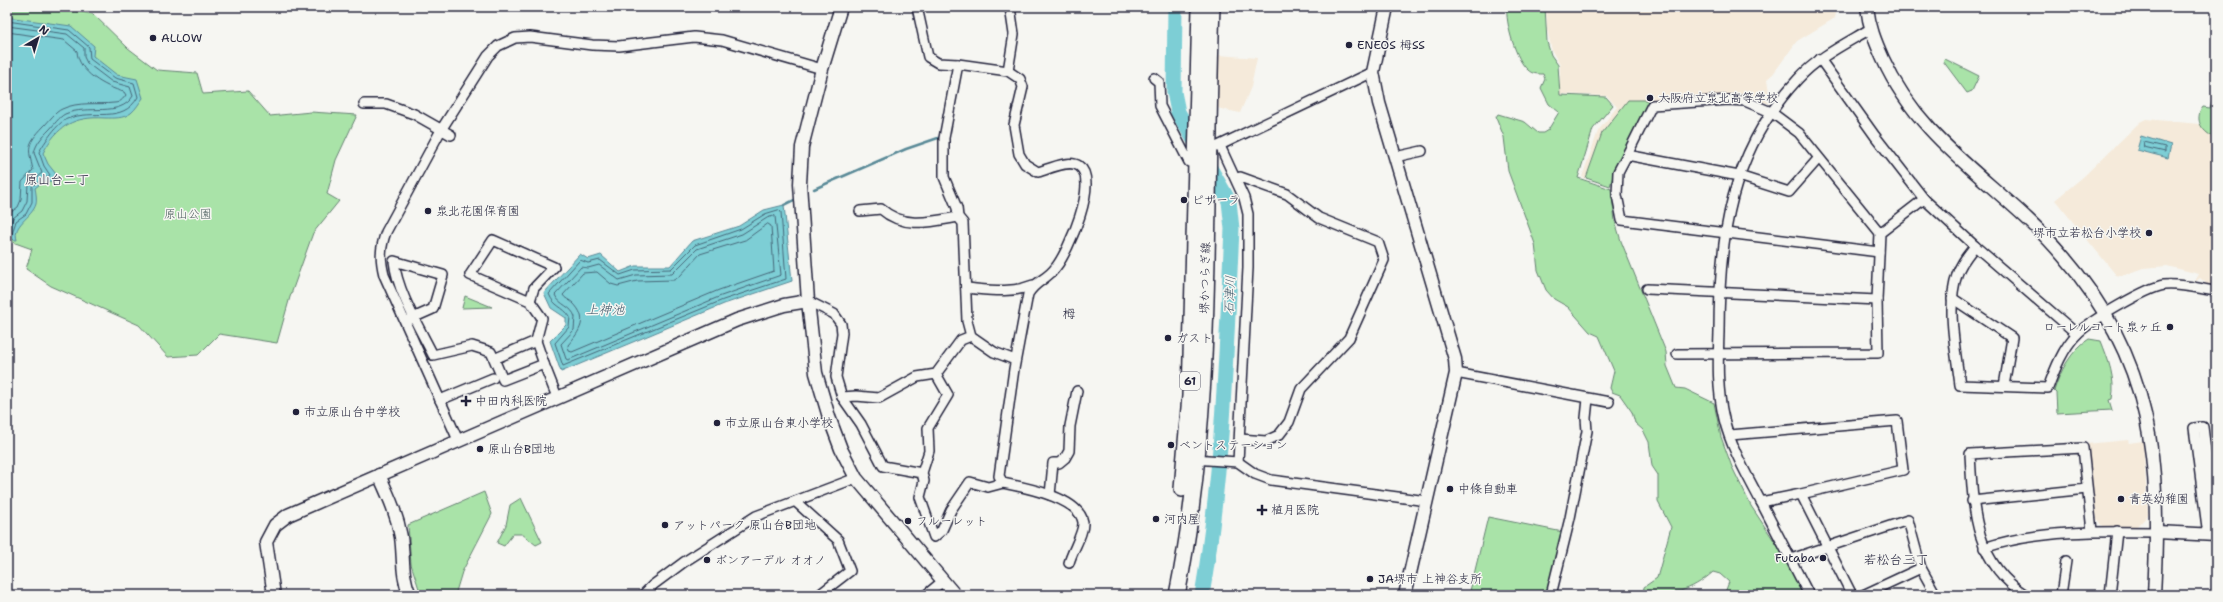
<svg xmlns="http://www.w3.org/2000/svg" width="2223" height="602" font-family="'Shantell Sans','Klee One',sans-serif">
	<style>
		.built { fill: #f5eada }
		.green { fill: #a9e3a8; stroke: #668272 }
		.water { fill: #7dced5; stroke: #598997 }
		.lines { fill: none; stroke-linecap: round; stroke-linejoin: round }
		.shore { stroke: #466779; stroke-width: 1 }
		.stream { stroke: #598997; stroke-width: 2.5 }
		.river { stroke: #7dced5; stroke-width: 15 }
		.minor-casing { stroke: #22223b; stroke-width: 12 }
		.tertiary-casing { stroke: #22223b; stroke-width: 15 }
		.primary-casing { stroke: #22223b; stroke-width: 18 }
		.minor { stroke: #f6f6f2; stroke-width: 9 }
		.tertiary { stroke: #f6f6f2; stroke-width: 12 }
		.primary { stroke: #f6f6f2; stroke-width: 15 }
		.poi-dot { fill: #22223b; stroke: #f6f6f2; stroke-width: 1.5 }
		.labels { text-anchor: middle; stroke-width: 3; stroke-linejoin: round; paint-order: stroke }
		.shield { fill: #f6f6f2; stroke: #626272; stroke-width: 1 }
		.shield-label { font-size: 11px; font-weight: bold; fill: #22223b }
		.poi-label { font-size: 12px; fill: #22223b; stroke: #f6f6f2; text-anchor: start }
		.park-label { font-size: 12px; fill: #4a5c5c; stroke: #f6f6f2 }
		.street-label { font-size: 12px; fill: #22223b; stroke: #f6f6f2 }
		.neighbourhood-label { font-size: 13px; fill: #22223b; stroke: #f6f6f2 }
		.water-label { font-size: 13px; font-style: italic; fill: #3d5669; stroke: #f6f6f2 }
	</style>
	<rect width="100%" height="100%" fill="#f6f6f2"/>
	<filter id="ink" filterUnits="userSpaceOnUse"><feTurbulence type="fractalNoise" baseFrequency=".025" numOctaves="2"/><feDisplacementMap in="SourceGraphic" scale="8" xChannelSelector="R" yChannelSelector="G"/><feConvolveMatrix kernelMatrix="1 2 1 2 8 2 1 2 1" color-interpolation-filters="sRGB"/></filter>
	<g filter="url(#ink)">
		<g class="built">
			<polygon points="1546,7 1837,7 1835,18 1797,41 1773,74 1767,79 1771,104 1742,96 1649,100 1616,166 1610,186 1582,177 1598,131 1617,107 1607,96 1560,94 1560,65 1552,51 1547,29"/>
			<polygon points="1219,55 1257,58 1251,87 1240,113 1217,108"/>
			<polygon points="2146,119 2199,124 2216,131 2216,286 2209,286 2200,278 2194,283 2199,274 2167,266 2143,268 2121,276 2116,275 2055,200 2083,177 2140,122"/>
			<polygon points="2128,440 2129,443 2143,441 2148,515 2138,526 2102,526 2097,519 2086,444"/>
		</g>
		<g class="green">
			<polygon points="7,7 49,7 93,14 128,48 157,70 197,73 203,94 248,91 270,116 311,112 357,115 336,160 327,194 339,201 313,233 290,297 277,343 219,334 198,355 168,357 139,325 51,286 26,269 32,249 7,240"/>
			<path d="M 1507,7 L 1545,7 L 1547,42 L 1551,55 L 1558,65 L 1560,95 L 1606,97 L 1613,105 L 1593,129 L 1578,178 L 1611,189 L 1615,221 L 1621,241 L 1666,352 L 1667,366 L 1676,388 L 1685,389 L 1714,403 L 1721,437 L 1732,467 L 1751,506 L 1785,557 L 1803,595 L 1724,595 L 1729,582 L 1720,574 L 1713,572 C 1690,592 1672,595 1643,595 L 1644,587 L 1657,578 L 1671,527 L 1658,502 L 1658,475 L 1652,466 L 1649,442 L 1643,430 L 1635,423 L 1632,412 L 1620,395 L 1612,392 L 1610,388 L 1614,371 L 1599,336 L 1590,332 L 1568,307 L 1554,299 L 1546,290 L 1538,270 L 1535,244 L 1530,230 L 1508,171 L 1504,137 L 1496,117 L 1498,114 L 1525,122 L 1538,133 L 1543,133 L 1548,130 L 1559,112 L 1549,104 L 1541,88 L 1545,79 L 1543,74 C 1537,74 1532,74 1528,70 C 1516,61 1505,22 1507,7 Z"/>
			<polygon points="1945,59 1979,76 1972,91 1967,93 1943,61"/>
			<path d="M 2216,97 L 2216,138 C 2203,133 2193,120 2203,107 L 2210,108 L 2212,101 Z"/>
			<polygon points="1628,100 1649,100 1616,166 1610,186 1586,178 1602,133"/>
			<polygon points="465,296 492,307 462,308"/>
			<path d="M 2089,339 L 2101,341 C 2108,359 2116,379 2112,399 L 2109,400 L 2112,410 L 2057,413 L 2056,393 L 2054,391 C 2059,373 2072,349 2089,339 Z"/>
			<polygon points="484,492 492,514 462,572 455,595 421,595 411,564 408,525"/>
			<polygon points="521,498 542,542 536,545 522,534 513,534 504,546 497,543 506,525 510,505"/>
			<polygon points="1488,517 1563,532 1546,595 1469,595"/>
		</g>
		<g class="water">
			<path d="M 7,17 L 71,26 L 94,46 L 93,56 L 117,75 L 137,79 L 143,98 C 139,103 136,109 131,113 C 123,119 114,118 105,118 C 74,116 57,126 43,153 L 48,164 L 56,174 L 52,181 L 43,182 L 35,188 C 36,193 37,199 36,204 C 32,218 12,224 17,240 L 7,239 Z"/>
			<polygon points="2141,136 2171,145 2168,158 2137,150"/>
			<polygon points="784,205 792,281 724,304 561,372 550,341 566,325 566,318 551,308 544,293 580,254 588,259 601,255 620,272 635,266 670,266 692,241 739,226 764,210"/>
		</g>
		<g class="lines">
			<g class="shore">
				<path d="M 7,21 L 69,30 L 89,47 L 90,59 L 115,78 L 134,83 L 138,97 C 122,125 94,108 67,119 C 58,122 44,143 39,152 L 44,166 L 50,175 L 32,186 L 32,202 L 26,214 L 16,221 L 12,234 L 7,235"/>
				<path d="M 7,26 L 67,34 L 84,48 L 84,57 L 87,63 L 112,82 L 130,87 L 133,96 C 120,118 88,104 65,114 C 59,117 54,125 49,130 C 43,136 36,143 34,153 L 42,173 L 28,184 L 27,201 L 22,211 L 13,218 L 7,230"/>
				<path d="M 7,32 L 64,40 L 77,51 C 78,72 105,87 124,92 L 126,95 C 123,99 120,103 114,103 C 97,105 79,101 62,109 C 55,112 49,121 44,126 C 26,145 28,147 33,170 L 22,182 L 21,200 L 18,207 L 7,215"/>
				<polygon points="2144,142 2165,147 2165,152 2144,147"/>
				<path d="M 779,210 L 781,212 L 786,279 L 723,300 L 563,366 L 555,343 L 569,327 L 570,317 C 563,306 554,307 549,294 L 580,260 L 588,263 L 600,260 L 620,275 L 635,270 L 671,269 L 695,245 L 741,229 L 765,214 Z"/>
				<path d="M 775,216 L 781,275 L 721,296 L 568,360 L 566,359 L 561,344 L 574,330 L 575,317 C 572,306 559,305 555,295 L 581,267 L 588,268 L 599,265 L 619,280 L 636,275 L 672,274 L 697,249 L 742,234 L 767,218 Z"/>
				<path d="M 768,224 L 771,226 L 774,271 L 719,290 L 572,352 L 569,351 L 568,345 C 580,331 589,319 573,303 C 570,300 565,299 563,295 L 583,273 L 597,272 L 611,284 L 618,286 L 637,281 L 674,280 L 680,276 L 700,254 L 745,240 Z"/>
			</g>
			<g class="stream">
				<polyline points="814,189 906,149 938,138"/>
				<polyline points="784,205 794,200"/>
			</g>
			<path class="river" d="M 1175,7 L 1174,92 L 1178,112 L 1229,201 L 1232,229 C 1226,351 1223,474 1202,595"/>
			<defs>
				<g id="minor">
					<polyline points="917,7 928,57 938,63 958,64 944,138 944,177 957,208 958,217 963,223 967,321 971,336 994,352 1015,360"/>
					<polyline points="1820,59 1875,136 1924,199 1975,246 2077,334"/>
					<polyline points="1008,71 1014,34 1010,7"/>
					<polyline points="1154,78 1159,82 1160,106 1189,162"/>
					<polyline points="364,104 386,104 414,114 451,135"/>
					<polyline points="1220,146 1244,198 1248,214 1248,268 1238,462"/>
					<polyline points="1216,147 1373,72"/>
					<polyline points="1627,155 1652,105 1729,100 1745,101 1771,112 1799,133 1880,233"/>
					<polyline points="1395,157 1422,151"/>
					<polyline points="1818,159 1789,192 1739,176 1627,155 1618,172 1617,195 1622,220 1879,252"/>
					<polyline points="1236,178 1240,177 1287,194 1319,218 1378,242 1384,260 1349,338 1301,389 1289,422 1279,435 1266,441 1240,439"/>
					<path d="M 860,211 L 881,209 C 904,229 930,222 958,217"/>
					<polygon points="493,240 554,267 534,288 530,301 470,275"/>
					<path d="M 1975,246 C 1968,255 1960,264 1957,275 C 1946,306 1956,352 1960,385 L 2048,388 C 2055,369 2063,348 2077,334 C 2090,321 2146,288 2164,285 C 2181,283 2200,289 2216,291"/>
					<path d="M 966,288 C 989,290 1011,294 1033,285"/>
					<polyline points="1647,289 1877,300"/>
					<polyline points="1952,298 2012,338 2004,386"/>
					<polyline points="530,301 542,318 536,341"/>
					<polyline points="808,301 834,314 841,324 842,333 836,377 842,397 861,424 883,466 922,473"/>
					<path d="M 406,321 L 433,309 L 443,275 L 394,261 C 397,291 419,327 433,355 L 472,346 L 491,352 L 503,380 L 544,364 L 536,341 L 494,359"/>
					<polyline points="1677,354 1878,353 1877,300 1880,233 1924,199"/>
					<polyline points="544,364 557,397"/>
					<polyline points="1456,373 1609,402"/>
					<path d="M 936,374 L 948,395 L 928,428 L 929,451 L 922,473 L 924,481 L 920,497 L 934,537 L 942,530 L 951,510 L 970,482 L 988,487 L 1003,483 L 999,476 L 1014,369 L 1028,294 C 1035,281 1048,279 1056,267 C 1068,252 1100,180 1079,166 C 1069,159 1049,169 1038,172 L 1025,164 L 1019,154 L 1014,125 L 1023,87 L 1020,79 L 1008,71 L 958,64"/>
					<polyline points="842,397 856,396 879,398 917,377 936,374 961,340 971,336"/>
					<polyline points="440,400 493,378"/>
					<path d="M 1730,435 L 1897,421 L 1903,470 L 1801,494 L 1761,502 C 1747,475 1731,448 1724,419 C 1717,391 1718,360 1719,332 C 1719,236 1730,152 1798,79 C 1818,57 1845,44 1870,29"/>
					<path d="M 458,440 L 384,275 C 380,259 380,248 386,232 L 441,130 L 488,56 L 498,46 L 515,38 L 530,37 L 592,45 L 619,46 L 694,37 L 722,40 L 822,69"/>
					<polyline points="1193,459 1238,462 1255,474 1271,480 1427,501"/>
					<path d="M 1003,483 C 1023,487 1079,497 1083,522 C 1084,533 1072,551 1069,563"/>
					<polyline points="1801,494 1852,595"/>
					<polyline points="1050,495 1053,463 1059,463 1065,458 1069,451 1070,426 1077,391"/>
					<polyline points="1972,501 2087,489"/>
					<polyline points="796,502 838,540 850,571 819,595"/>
					<polyline points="1761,502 1809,595"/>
					<polyline points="2208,535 2194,428 2203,427 2216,530"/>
					<path d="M 1984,548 C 2036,530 2102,531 2157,532"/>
					<polyline points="1791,559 1908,520 1921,568 1936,595"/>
					<polyline points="643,595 653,585 684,562 756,516 856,478"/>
					<polyline points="926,595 943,581"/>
					<polyline points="1551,595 1570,518 1587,431 1586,418 1588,399"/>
					<polyline points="1863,595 1921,568"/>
					<path d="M 2026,595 C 1974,563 1973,508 1970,454 L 2083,448 L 2092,531"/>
					<polyline points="2061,595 2066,561"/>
					<polyline points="2110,595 2117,531"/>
				</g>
				<g id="tertiary">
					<polyline points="841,7 822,69 802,147 800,184 808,301 816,373 829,417 841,449 856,478 955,595"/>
					<polyline points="1387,7 1373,72 1379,103 1455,359 1456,373 1405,595"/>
					<path d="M 1867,7 C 1869,26 1875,41 1883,59 C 1922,146 2004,186 2063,256 C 2154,361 2161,463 2154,595"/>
					<path d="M 379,475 C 389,497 397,514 401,537 C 404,557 401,576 410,595"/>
					<polyline points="2157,532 2216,535"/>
					<polyline points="274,595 266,542 275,525 288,515 737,320 784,305 808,301"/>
				</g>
				<g id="primary">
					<polyline points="1182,489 1190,396 1200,7"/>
					<path d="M 1177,595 C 1216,402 1204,202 1212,7"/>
				</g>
			</defs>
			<use href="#minor" class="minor-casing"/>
			<use href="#tertiary" class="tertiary-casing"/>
			<use href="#primary" class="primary-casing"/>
			<use href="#minor" class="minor"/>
			<use href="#tertiary" class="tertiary"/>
			<use href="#primary" class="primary"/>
		</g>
	</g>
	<g class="poi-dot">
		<circle cx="153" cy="38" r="4"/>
		<circle cx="1349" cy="45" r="4"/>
		<circle cx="1650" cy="98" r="4"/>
		<circle cx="1184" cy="200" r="4"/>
		<circle cx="428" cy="211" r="4"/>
		<circle cx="2149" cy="233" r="4"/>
		<circle cx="2170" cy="327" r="4"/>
		<circle cx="1168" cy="338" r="4"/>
		<path d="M464 395h4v4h4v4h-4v4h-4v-4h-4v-4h4z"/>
		<circle cx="296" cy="412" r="4"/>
		<circle cx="717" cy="423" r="4"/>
		<circle cx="1171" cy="445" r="4"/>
		<circle cx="480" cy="449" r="4"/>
		<circle cx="1450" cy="489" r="4"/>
		<circle cx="2121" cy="499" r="4"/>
		<path d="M1260 504h4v4h4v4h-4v4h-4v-4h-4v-4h4z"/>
		<circle cx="1156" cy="519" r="4"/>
		<circle cx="908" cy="521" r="4"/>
		<circle cx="665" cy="525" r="4"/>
		<circle cx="1823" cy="558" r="4"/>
		<circle cx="707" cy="560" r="4"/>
		<circle cx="1370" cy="579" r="4"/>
	</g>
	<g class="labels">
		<rect class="shield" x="1180" y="372" width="20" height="18" rx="3"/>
		<g class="shield-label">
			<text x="1190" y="385">61</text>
		</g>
		<g class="poi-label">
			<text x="161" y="42">ALLOW</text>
			<text x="1357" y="49">ENEOS 栂SS</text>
			<text x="1658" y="102">大阪府立泉北高等学校</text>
			<text x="1192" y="204">ピザーラ</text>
			<text x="436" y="215">泉北花園保育園</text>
			<text x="2141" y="237" text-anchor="end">堺市立若松台小学校</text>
			<text x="2162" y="331" text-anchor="end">ローレルコート泉ヶ丘</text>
			<text x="1176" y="342">ガスト</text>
			<text x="475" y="405">中田内科医院</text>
			<text x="304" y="416">市立原山台中学校</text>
			<text x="725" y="427">市立原山台東小学校</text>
			<text x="1179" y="449">ベントステーション</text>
			<text x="488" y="453">原山台B団地</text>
			<text x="1458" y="493">中條自動車</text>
			<text x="2129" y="503">青英幼稚園</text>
			<text x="1271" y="514">植月医院</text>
			<text x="1164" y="523">河内屋</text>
			<text x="916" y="525">フルーレット</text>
			<text x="673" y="529">アットパーク 原山台B団地</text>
			<text x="1815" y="562" text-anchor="end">Futaba</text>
			<text x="715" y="564">ボンアーデル オオノ</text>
			<text x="1378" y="583">JA堺市 上神谷支所</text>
		</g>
		<g class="park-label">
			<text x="188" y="218">原山公園</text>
		</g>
		<g class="street-label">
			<text transform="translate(1205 278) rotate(-89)" y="4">堺かつらぎ線</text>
		</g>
		<g class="neighbourhood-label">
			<text x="57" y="184">原山台二丁</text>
			<text x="1069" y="318">栂</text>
			<text x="1896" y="564">若松台三丁</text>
		</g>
		<g class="water-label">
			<text transform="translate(1229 295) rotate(-87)" y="5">石津川</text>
			<text x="605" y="314">上神池</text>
		</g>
	</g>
	<rect width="2223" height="602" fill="none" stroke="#f6f6f2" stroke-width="24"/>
	<rect x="12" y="12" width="2199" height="578" fill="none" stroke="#22223b" stroke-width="1.5" filter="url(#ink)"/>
	<g transform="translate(38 38) rotate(38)" stroke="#f6f6f2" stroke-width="3" paint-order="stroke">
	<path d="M0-3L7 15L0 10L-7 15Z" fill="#22223b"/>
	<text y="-6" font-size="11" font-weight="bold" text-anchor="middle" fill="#22223b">N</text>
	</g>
</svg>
